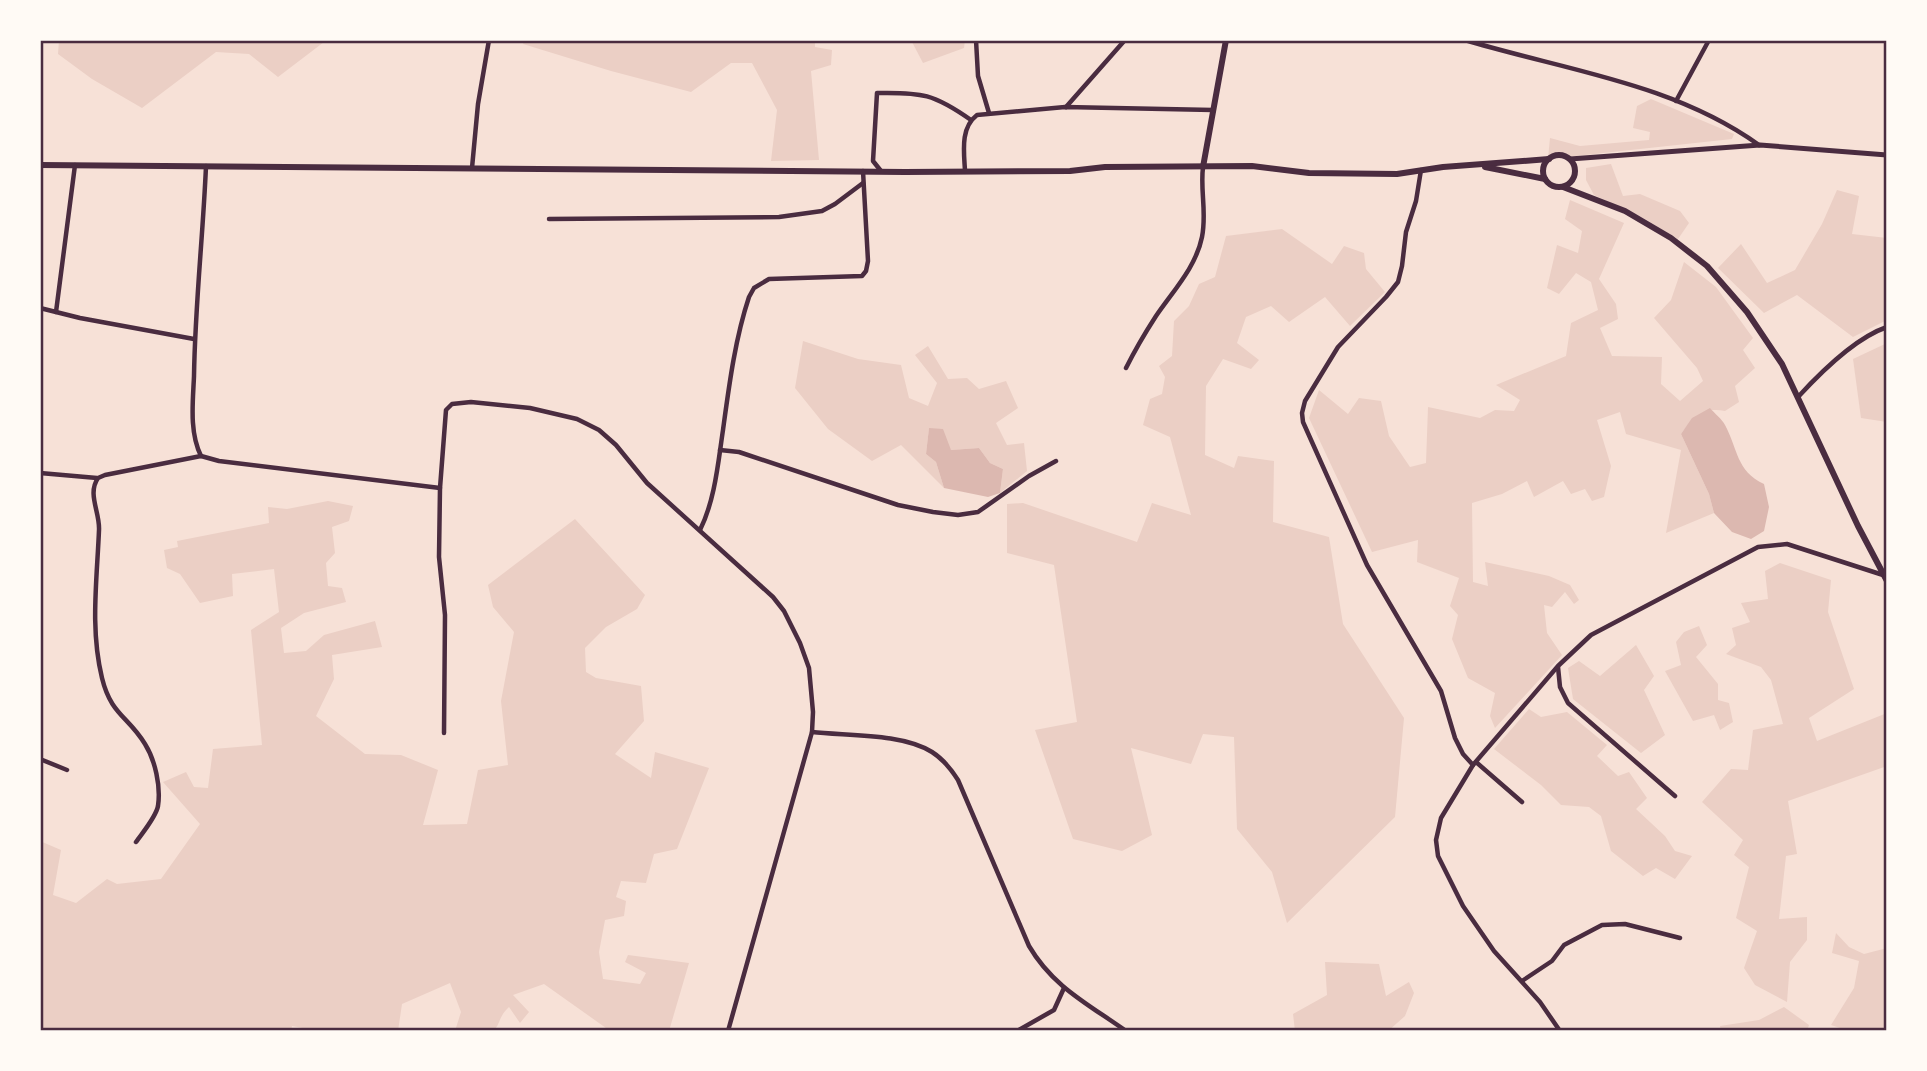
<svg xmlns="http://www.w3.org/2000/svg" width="1927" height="1071" font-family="'DM Sans',sans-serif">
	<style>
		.green { fill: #ebcfc5 }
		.water { fill: #dcb8b0 }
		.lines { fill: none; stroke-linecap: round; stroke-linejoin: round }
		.minor { stroke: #4a2c40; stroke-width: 4.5 }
		.tertiary { stroke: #4a2c40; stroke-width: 5 }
		.secondary { stroke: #4a2c40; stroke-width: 6 }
		.primary { stroke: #4a2c40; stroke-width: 6 }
		.neatline { fill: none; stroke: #4a2c40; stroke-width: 2.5 }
	</style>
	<rect width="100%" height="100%" fill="#f7e1d7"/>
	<g class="green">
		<polygon points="59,40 324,40 324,42 278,77 249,54 216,52 142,108 92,79 58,54"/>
		<polygon points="525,40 815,40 815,47 832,50 831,65 811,71 819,160 771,161 777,110 752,63 731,63 691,92 611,71 523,44"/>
		<polygon points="911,40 965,40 964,48 923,63"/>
		<polygon points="1651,99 1734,134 1732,139 1548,159 1550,138 1580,146 1649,140 1650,132 1633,128 1637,106"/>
		<polygon points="1611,164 1623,196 1640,194 1680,211 1689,223 1678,239 1643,218 1594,195 1586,180 1586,168"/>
		<polygon points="1837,190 1859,196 1852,234 1887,238 1887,320 1853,337 1797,295 1764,313 1718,268 1741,244 1767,283 1795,270 1822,224"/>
		<path d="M 1570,200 L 1624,223 L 1599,279 L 1616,304 L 1618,319 L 1600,328 L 1612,356 L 1662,357 L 1661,384 L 1680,401 L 1703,381 L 1697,368 L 1654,318 L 1671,300 L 1684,262 L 1716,287 L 1753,338 L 1743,350 L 1755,368 L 1735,386 L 1739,402 L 1725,411 C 1703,407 1694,417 1681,434 L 1709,494 L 1714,513 L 1666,533 L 1681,450 L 1626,434 L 1620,412 L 1597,420 L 1611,466 L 1604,497 L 1592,501 L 1585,489 L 1571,494 L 1563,481 L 1534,497 L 1527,481 L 1502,494 L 1472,503 L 1473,582 L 1488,586 L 1485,562 L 1549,576 L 1570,585 L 1579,600 L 1574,604 L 1565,592 L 1552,607 L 1544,605 L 1547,633 L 1562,655 L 1495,728 L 1490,716 L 1495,693 L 1468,678 L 1452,639 L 1458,615 L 1450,606 L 1459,578 L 1417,562 L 1418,540 L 1372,552 L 1309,418 L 1319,390 L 1348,414 L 1359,398 L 1381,401 L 1389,436 L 1410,467 L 1426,463 L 1428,407 L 1480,418 L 1495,410 L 1514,411 L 1520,400 L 1496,385 L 1566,356 L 1571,323 L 1598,310 L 1591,282 L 1576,273 L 1559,294 L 1547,288 L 1557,245 L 1578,253 L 1582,231 L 1565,219 Z"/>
		<polygon points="1282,229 1332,264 1344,246 1364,253 1366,269 1385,292 1350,326 1325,297 1289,322 1271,306 1246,317 1237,343 1259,360 1251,369 1223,359 1206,386 1205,455 1234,468 1238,456 1274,461 1273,522 1329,537 1343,624 1404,718 1395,817 1287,923 1272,872 1237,829 1234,737 1203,734 1191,764 1131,748 1152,835 1122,851 1073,839 1035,730 1077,722 1054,565 1007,553 1007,504 1023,503 1137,542 1152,503 1191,515 1170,437 1143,425 1150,399 1162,394 1165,377 1159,366 1172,356 1174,321 1189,306 1199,284 1215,277 1226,236"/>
		<polygon points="803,341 858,359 901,365 909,398 928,406 937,383 915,355 928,346 948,379 967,378 979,389 1006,381 1018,408 996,423 1007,445 1024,443 1027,471 1000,493 1003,469 990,463 979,448 951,450 929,428 926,454 936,462 944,488 901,445 872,461 828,429 795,388"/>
		<polygon points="1887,343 1887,422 1861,418 1853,359"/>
		<path d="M 328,501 L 353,506 L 349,521 L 332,527 L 335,553 L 326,563 L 328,586 L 342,588 L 346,602 L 304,613 L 281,628 L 284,653 L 306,651 L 324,635 L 375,621 L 382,647 L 332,655 L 334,679 L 316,716 L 365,754 L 401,755 L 438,770 L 423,825 L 467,824 L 478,770 L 508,765 L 501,701 L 514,632 L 493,607 L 488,585 L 575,519 L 645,595 L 637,609 L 606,627 L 585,648 L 586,672 L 596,678 L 641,686 L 644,721 L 615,754 L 651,778 L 655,752 L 709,768 L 677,849 L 654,854 L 646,883 L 621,881 L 616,897 L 626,901 L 624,916 L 605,920 L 599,952 L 603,979 L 640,984 L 646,973 L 625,962 L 628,955 L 689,963 L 669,1031 L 603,1031 L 606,1028 L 544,984 L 513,995 L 529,1012 L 520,1023 L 509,1007 C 498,1017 501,1024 493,1031 L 455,1031 L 461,1012 L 450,983 L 402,1004 L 398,1031 L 319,1031 L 292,1026 L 291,1031 L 40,1031 L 40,841 L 61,850 L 53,895 L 76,903 L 107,879 L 117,884 L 161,879 L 200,824 L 163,782 L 186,772 L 194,787 L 208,788 L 213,749 L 262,745 L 251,630 L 279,612 L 274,569 L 232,574 L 233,596 L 200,603 L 180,574 L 167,568 L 164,550 L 178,547 L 177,541 L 269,523 L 268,507 L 287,509 Z"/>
		<polygon points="1780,563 1831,580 1828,612 1854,689 1809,718 1817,741 1887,713 1887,766 1788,801 1797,854 1786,856 1779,919 1807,917 1807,940 1790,962 1787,1002 1755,985 1744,968 1757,931 1736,918 1749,867 1734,855 1743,840 1702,802 1731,769 1748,770 1753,730 1783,724 1771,680 1761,667 1726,654 1736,645 1732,628 1750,622 1741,603 1768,599 1765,571"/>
		<polygon points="1699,626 1707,645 1696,657 1718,684 1718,700 1729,703 1733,722 1720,730 1714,715 1693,721 1665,671 1681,665 1676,642 1684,632"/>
		<polygon points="1636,645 1654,676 1644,690 1665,735 1641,753 1573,699 1568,668 1579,661 1600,676"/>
		<polygon points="1529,709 1541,717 1567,712 1607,745 1597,756 1618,776 1629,772 1647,798 1636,809 1665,836 1675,851 1692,856 1675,879 1656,868 1643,876 1611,851 1601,816 1589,807 1561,805 1541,785 1494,749"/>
		<polygon points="1836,933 1849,947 1864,954 1887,948 1887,1031 1849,1031 1831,1025 1854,988 1859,961 1832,953"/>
		<polygon points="1325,962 1379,964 1386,996 1409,982 1414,993 1405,1016 1388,1031 1295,1031 1293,1014 1327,995"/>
		<polygon points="1784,1007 1809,1025 1807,1031 1721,1031 1720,1026 1759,1020"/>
	</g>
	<g class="water">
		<path d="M 1710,408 C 1715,414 1722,419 1725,425 C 1738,449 1736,471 1764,484 L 1769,507 L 1764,531 L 1751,539 L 1732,532 L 1714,513 L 1709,494 L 1681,434 L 1692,418 Z"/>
		<polygon points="929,428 943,429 951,450 979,448 990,463 1003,469 1000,493 988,497 944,488 936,462 926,454"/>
	</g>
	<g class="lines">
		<g class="minor">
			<polyline points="976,40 978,76 989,113"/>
			<path d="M 1465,40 C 1564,70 1673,83 1759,145"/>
			<polyline points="1676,101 1709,40"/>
			<polyline points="1066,107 1125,40"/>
			<polyline points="472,168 478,104 489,40"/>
			<polyline points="1421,170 1416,201 1406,232 1402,266 1398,282 1386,297 1338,347 1305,401 1302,413 1303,422 1367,565 1441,691 1455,738 1463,754 1473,765"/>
			<path d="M 881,171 L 873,161 L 877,93 C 922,92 934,94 971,120"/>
			<path d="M 965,171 C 964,152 960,128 977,115 L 1065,107 L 1213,110"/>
			<polyline points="549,219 779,217 822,211 835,204 863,183"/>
			<polyline points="40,308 80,318 194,339"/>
			<polyline points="56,312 75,165"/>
			<path d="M 1126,368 C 1135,350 1145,333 1156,316 C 1173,291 1196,267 1202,237 C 1207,212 1200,191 1203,167"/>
			<path d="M 1798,397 C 1820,373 1855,338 1887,327"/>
			<polyline points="720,450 739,452 898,505 933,512 958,515 978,512 1029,476 1056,461"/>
			<path d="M 201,456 C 189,432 193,401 194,376 C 195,306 203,236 206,166"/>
			<polyline points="40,473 97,478"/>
			<path d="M 700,530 C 715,500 718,463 723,430 C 729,386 735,339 749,297 L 754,288 L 769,279 L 862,276 L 866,271 L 868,261 L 863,171"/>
			<polyline points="1558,667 1560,687 1568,703 1675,796"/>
			<path d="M 812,732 C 847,736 902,733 932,752 C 943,759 951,769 958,780 L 1029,946 C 1053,987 1088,1004 1126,1031"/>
			<polyline points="444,733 445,615 439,557 440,488 446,410 452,404 471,402 530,408 577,419 599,430 616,445 647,483 773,597 784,611 800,643 809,668 813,712 812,732 728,1031"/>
			<polyline points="40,759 67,770"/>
			<polyline points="1476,762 1522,802"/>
			<path d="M 136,842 C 143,832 156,817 158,806 C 161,786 155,760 145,744 C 128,716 111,715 102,678 C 90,629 97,580 99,530 C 100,512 87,494 98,478 L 105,475 L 201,456 L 219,461 L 440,488"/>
			<polyline points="1522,981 1552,961 1564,945 1602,925 1625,924 1680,938"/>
			<polyline points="1017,1031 1054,1010 1064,988"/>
			<polyline points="1560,1031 1540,1002 1494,951 1463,906 1438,856 1436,840 1441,818 1473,765 1558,666 1591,635 1758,547 1787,544 1883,575"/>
		</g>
		<polyline class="tertiary" points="1570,159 1760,145 1887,155"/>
		<polyline class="secondary" points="1203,167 1226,40"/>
		<g class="primary">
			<circle cx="1559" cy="171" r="16"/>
			<polyline points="40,165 905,172 1070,171 1105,167 1252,166 1309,173 1397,174 1443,167 1549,159"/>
			<polyline points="1485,167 1545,179"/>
			<polyline points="1563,187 1625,211 1671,238 1707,266 1747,312 1782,364 1858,526 1887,581"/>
		</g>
	</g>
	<rect width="1927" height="1071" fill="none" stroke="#fffaf5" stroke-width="84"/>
	<rect x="42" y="42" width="1843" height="987" class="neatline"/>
</svg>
